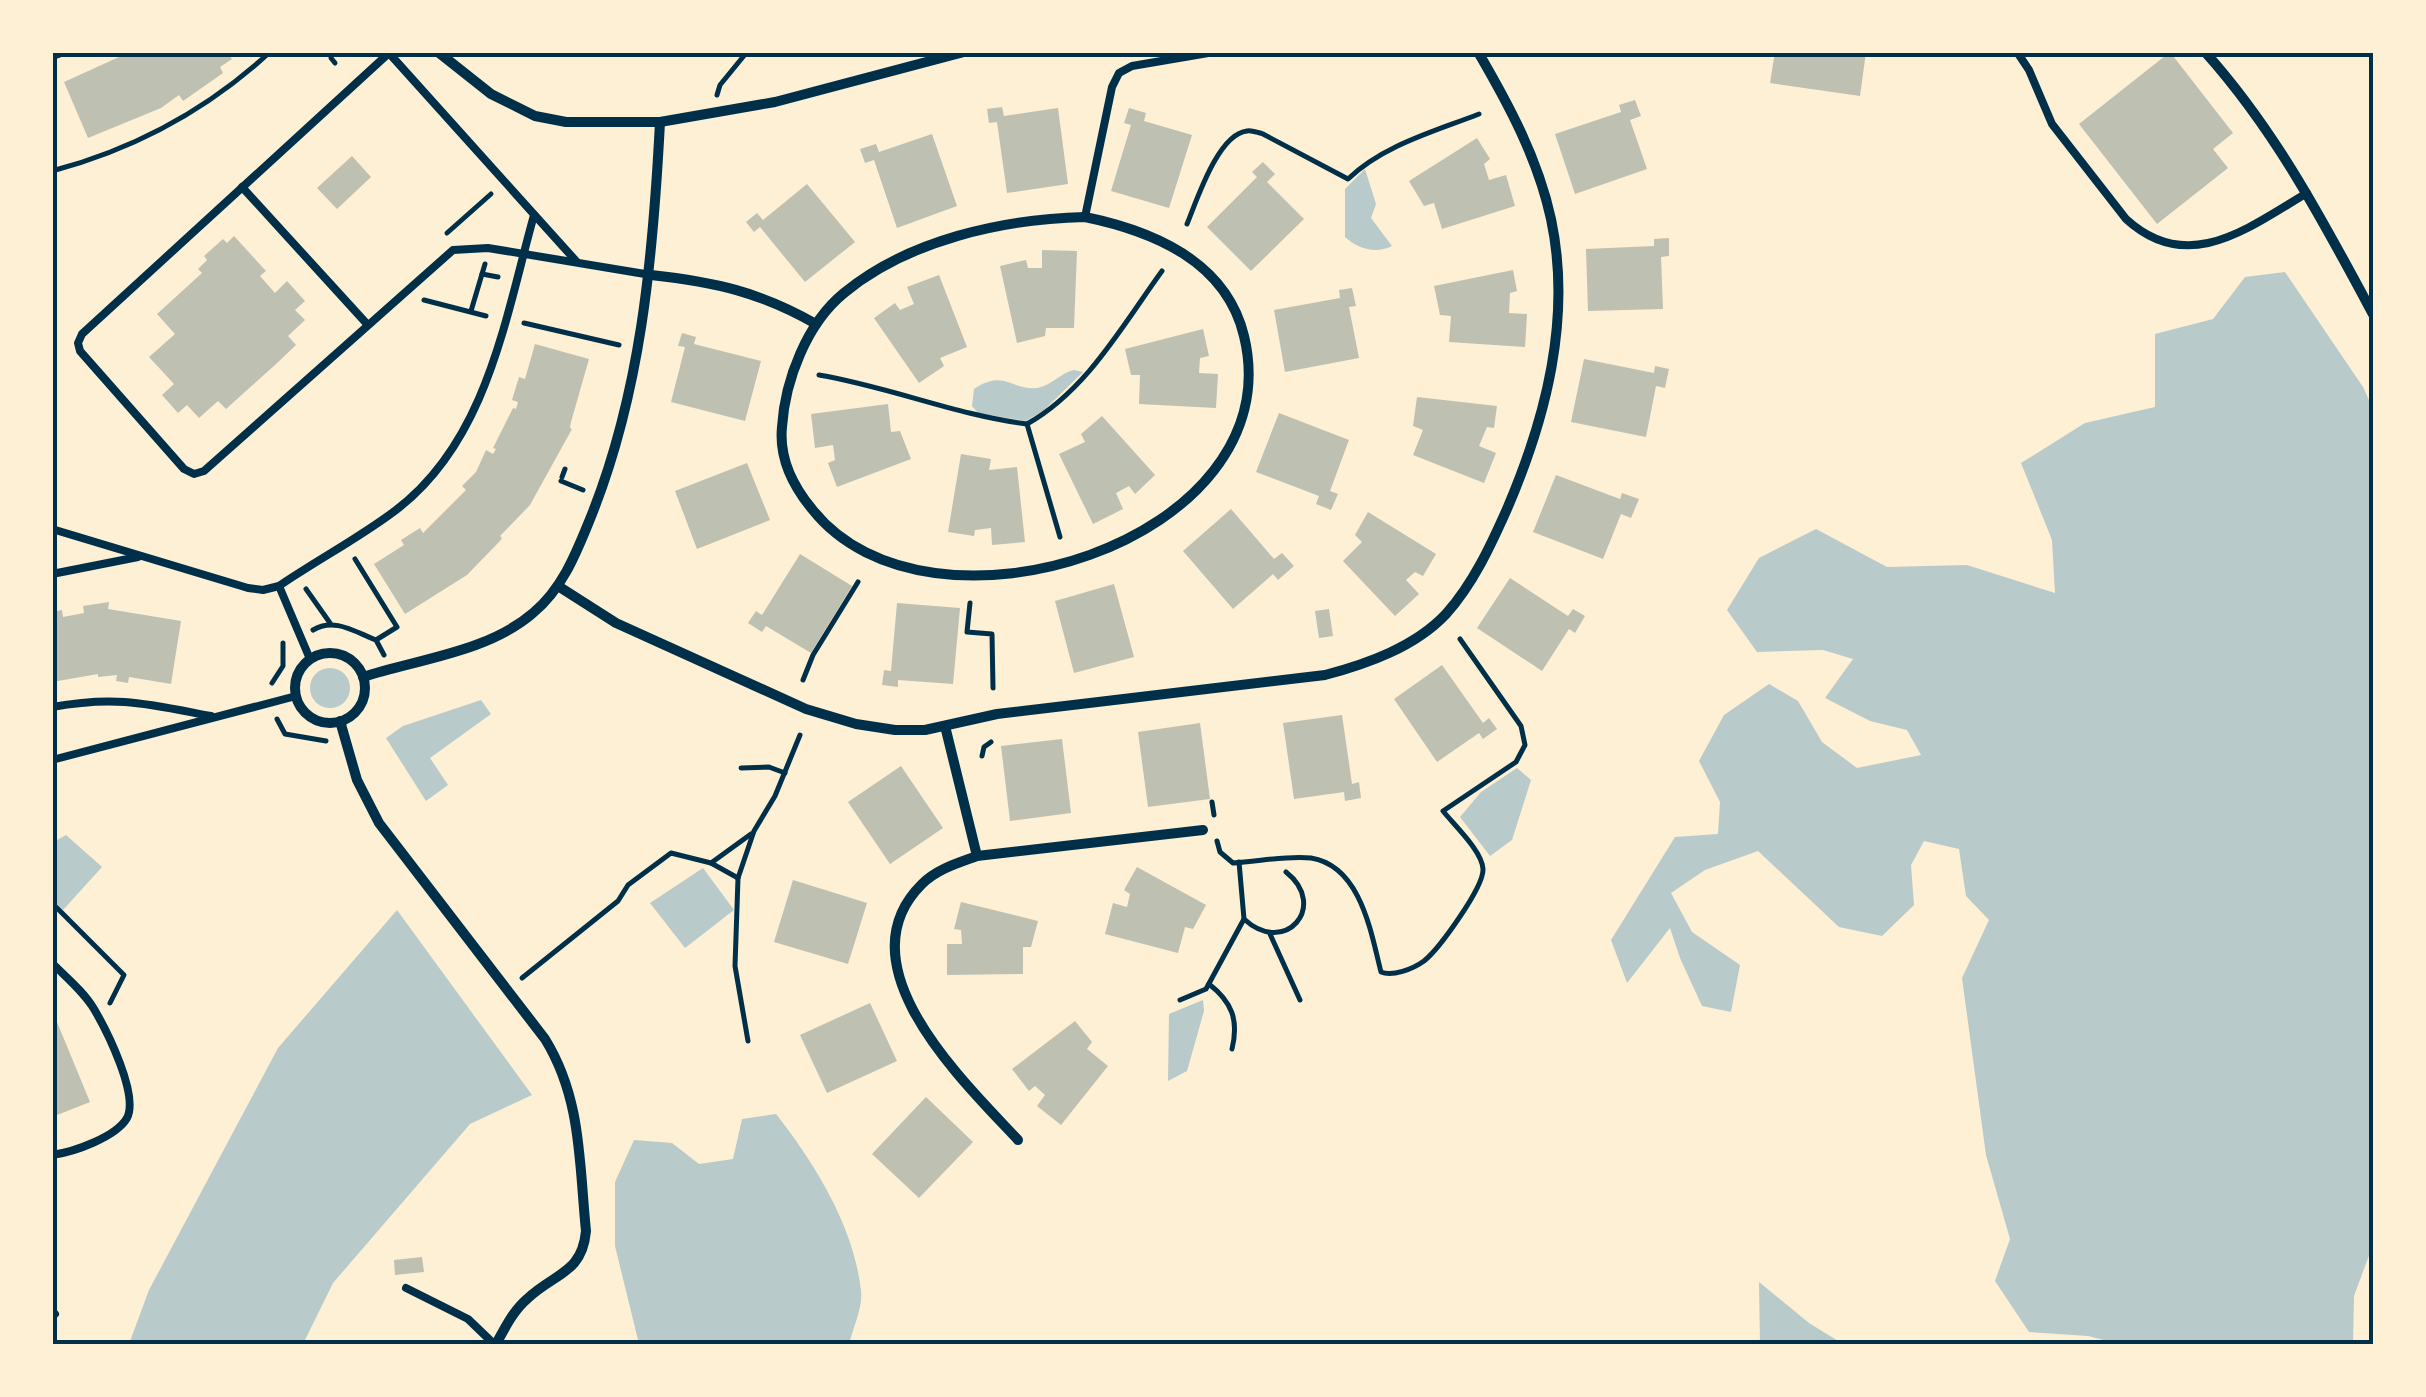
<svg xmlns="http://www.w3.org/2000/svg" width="2426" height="1397" font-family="Raleway,sans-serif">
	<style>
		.green { fill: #b9caca }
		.building { fill: #bec0b2 }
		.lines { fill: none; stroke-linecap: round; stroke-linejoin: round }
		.path { stroke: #003049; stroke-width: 5 }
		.service { stroke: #003049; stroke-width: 8 }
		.minor { stroke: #003049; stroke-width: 10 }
		.neatline { fill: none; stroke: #003049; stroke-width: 4 }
	</style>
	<rect width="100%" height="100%" fill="#fdf0d5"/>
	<g class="green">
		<path d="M 1365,169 L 1376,204 L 1371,218 L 1392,246 C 1376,254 1358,249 1345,237 L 1345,189 Z"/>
		<polygon points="2285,272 2363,387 2373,409 2374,1242 2354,1296 2353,1344 2119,1344 2088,1336 2029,1332 1995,1281 2010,1239 1986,1155 1962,978 1989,920 1966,896 1959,849 1924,841 1911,865 1914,905 1882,936 1839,927 1758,851 1705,870 1671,893 1692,932 1740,965 1731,1012 1702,1006 1680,958 1670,928 1627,983 1611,940 1675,837 1718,834 1720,802 1699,761 1724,715 1769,684 1798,701 1822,742 1857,768 1921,755 1907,730 1870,721 1825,698 1853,659 1823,650 1757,652 1727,610 1759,558 1816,529 1887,567 1967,565 2055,593 2052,540 2021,463 2085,423 2155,407 2155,334 2213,319 2245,277"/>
		<path d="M 1074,370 L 1083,372 L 1043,411 L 1026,421 L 978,413 L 972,406 L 974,389 C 1004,369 1010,390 1037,388 C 1051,386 1060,373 1074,370 Z"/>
		<circle cx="330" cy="688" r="20"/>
		<polygon points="481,700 491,714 430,758 448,785 426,801 386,738 403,726"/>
		<polygon points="1517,768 1531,780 1512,840 1490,856 1460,817 1481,792"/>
		<polygon points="66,835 102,867 63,910 53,900 52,843"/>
		<polygon points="703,868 734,910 685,948 650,903"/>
		<polygon points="397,910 532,1095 470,1124 333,1283 303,1344 129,1344 149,1290 278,1048"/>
		<polygon points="1203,1000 1204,1011 1187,1071 1168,1081 1169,1014"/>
		<path d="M 776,1114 C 815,1164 854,1226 861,1291 C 863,1307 853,1328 849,1344 L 639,1344 L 615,1246 L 615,1182 L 634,1140 L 672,1143 L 699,1164 L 733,1159 L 742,1119 Z"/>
		<polygon points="1759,1282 1809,1323 1843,1344 1760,1344"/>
	</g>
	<g class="building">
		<polygon points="130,52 227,52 232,59 220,67 223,73 183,101 179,95 161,108 88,138 64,82"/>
		<polygon points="1775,52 1866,52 1860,96 1770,83"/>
		<polygon points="2170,52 2233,133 2213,149 2228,168 2157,224 2079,124"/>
		<polygon points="1635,100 1641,116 1630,120 1647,169 1575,194 1555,134 1621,112 1619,105"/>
		<polygon points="1002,107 1004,116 1058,108 1068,184 1007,193 997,122 989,123 987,109"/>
		<polygon points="1129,108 1146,113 1144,121 1192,135 1169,208 1111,191 1131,125 1124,123"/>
		<polygon points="932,134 957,206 897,228 874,160 865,163 860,149 876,144 879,152"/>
		<polygon points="1477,138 1490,159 1484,164 1489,180 1506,175 1515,206 1442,229 1434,203 1424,206 1409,181"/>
		<polygon points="352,156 371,177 337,209 317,188"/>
		<polygon points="1263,162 1275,174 1267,182 1304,219 1251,271 1207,227 1257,177 1252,172"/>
		<polygon points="807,184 855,242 805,282 760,227 754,232 746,222 757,213 763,220"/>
		<polygon points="234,236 266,271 260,276 275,293 287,281 305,301 295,310 305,320 288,336 296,345 275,365 226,409 218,401 199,418 187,405 178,413 162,395 174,384 149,357 175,334 157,314 202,273 198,269 207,260 204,256 223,239 227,243"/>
		<polygon points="1669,238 1669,256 1661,257 1663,309 1588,311 1586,249 1654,246 1654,239"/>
		<polygon points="1042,250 1077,251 1074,328 1046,328 1045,336 1017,343 1000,266 1026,260 1028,268 1042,268"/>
		<polygon points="1513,270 1517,291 1510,293 1509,313 1527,314 1525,347 1449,342 1451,316 1440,315 1434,286"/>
		<polygon points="939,275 967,347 940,358 944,366 919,383 874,318 895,303 900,310 914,304 907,287"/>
		<polygon points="1352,288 1356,306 1349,307 1359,358 1285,372 1274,310 1340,298 1339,290"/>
		<polygon points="1203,329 1209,356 1200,358 1199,373 1218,374 1216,408 1139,404 1140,375 1131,375 1125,349"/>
		<polygon points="682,333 696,337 694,344 761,361 745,421 671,402 685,347 678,346"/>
		<polygon points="535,344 589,359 571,422 570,428 572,429 530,505 500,536 502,538 499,542 467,575 405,614 374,564 404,545 401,540 420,528 423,533 466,490 462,486 476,472 486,450 493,454 496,449 493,448 513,408 516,409 518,402 512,400 519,377 525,379"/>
		<polygon points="1584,359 1654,373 1655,366 1669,369 1665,388 1656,386 1646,437 1571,422"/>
		<polygon points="1417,397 1497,406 1494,428 1487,427 1479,446 1496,453 1484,483 1413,455 1423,430 1413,426"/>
		<polygon points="888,404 891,432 900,431 911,459 837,487 828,463 835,460 833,445 815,448 811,414"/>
		<polygon points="1279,413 1349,440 1330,491 1338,494 1331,510 1316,504 1319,496 1256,472"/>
		<polygon points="1102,416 1155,475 1135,494 1129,486 1116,493 1123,509 1093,524 1059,454 1085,442 1081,434"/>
		<polygon points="961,454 991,459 989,470 1017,467 1025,542 992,545 991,528 975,530 974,536 948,532"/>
		<polygon points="747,463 770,520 697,549 675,491"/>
		<polygon points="1556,475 1620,499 1622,493 1639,499 1631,518 1621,514 1603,559 1533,532"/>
		<polygon points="1231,509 1274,559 1282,553 1294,566 1278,580 1273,574 1233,609 1183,551"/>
		<polygon points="1368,512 1436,554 1423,576 1415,572 1406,580 1419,594 1395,616 1343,561 1362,542 1355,535"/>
		<polygon points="800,554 852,586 811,653 766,626 762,632 748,623 756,611 762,615"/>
		<polygon points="1510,578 1568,616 1573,609 1585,616 1575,633 1569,629 1542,671 1477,628"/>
		<polygon points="1114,584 1134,657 1074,673 1055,601"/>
		<polygon points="109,602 108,609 181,621 171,684 129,677 128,683 116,681 117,675 98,677 98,674 52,682 52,612 62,610 63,617 84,613 83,606"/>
		<polygon points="897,603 960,608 953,684 898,680 898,687 882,685 884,670 891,671"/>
		<polygon points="1329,609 1333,636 1319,638 1315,611"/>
		<polygon points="1442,665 1483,723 1489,718 1497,729 1483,739 1479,733 1437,762 1394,699"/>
		<polygon points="1342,715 1352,784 1359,782 1361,798 1345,801 1344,792 1294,799 1283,723"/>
		<polygon points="1200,723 1210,799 1148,807 1138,732"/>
		<polygon points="1062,739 1071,813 1010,821 1001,746"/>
		<polygon points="901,766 943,828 890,864 848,802"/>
		<polygon points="1137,867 1206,905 1193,929 1185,927 1178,953 1105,934 1113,903 1127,907 1130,894 1124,890"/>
		<polygon points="793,880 867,903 848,964 774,942"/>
		<polygon points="961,902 1038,921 1031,947 1023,947 1023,974 947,975 947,944 962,944 961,930 954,929"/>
		<polygon points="870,1003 897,1061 827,1093 800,1035"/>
		<polygon points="52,1010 90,1102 52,1117"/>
		<polygon points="1075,1021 1092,1042 1087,1049 1108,1066 1061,1125 1037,1106 1045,1095 1035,1086 1029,1091 1012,1069"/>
		<polygon points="926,1097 973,1142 919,1198 872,1154"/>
		<polygon points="422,1257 424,1272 395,1275 394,1260"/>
	</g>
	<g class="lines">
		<g class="path">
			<polyline points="52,58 68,52"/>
			<polyline points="331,58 335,63"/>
			<polyline points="717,95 720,85 747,52"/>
			<path d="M 52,171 C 135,149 207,110 270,52"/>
			<path d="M 1187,224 C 1197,200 1218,134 1247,131 C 1249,130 1261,133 1263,134 L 1348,179 C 1384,145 1433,132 1479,114"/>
			<polyline points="447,233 491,194"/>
			<polyline points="482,274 498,277"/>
			<polyline points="424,300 486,316"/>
			<polyline points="471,311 485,264"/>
			<polyline points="524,323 619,345"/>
			<path d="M 819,375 C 890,387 956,415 1027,424 C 1087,390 1122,326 1162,271"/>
			<polyline points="1027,424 1060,537"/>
			<polyline points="562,477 565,469"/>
			<polyline points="561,481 583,490"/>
			<polyline points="355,559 397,627 376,640"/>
			<polyline points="306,589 330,623"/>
			<polyline points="970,603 967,632 992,634 993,688"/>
			<path d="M 313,630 C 334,617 355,632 376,640 L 384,655"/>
			<polyline points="803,680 813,655 858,582"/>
			<polyline points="272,683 283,666 283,643"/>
			<polyline points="277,719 285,734 326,741"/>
			<polyline points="982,756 984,747 991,742"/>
			<polyline points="741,768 769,767 785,773"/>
			<polyline points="1212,802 1214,815"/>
			<path d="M 1217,841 L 1220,852 L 1233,863 C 1257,862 1287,855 1311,858 C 1361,866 1371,933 1381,972 C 1392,977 1413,969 1424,961 C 1439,949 1484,887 1483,869 C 1482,851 1455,826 1443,811 L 1516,762 L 1525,745 L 1521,726 L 1460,639"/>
			<polyline points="711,863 738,878"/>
			<polyline points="52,903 124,975 110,1003"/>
			<path d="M 1244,919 C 1285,957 1329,906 1286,872"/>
			<polyline points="1270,934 1300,1000"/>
			<polyline points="522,978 618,901 628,885 671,853 711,863 751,834"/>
			<path d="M 1209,984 C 1232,1002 1239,1020 1232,1049"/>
			<polyline points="1180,1000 1206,989 1244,919 1239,862"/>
			<polyline points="748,1041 735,966 738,878 754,831 775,796 800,735"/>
		</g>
		<g class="service">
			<polyline points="388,52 576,261"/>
			<path d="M 2017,52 L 2029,70 L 2052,124 L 2126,219 C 2188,276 2248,228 2307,193"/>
			<polyline points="389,53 82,334 78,343 80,351 184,469 194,474 204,471 453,250 488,248 651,275"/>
			<polyline points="242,187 367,324"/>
			<polyline points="1085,217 1112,87 1119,73 1132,66 1214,52"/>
			<path d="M 52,529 L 248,588 L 263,590 L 279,586 C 317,560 359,538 396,510 C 487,441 505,319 534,215"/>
			<polyline points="52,574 138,557"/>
			<polyline points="279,586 310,659"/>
			<path d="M 52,707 C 117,695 148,704 211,716"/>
			<polyline points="52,760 296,696"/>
			<path d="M 52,963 C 67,978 84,992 94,1009 C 107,1031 139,1095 127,1118 C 116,1137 74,1152 52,1155"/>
			<polyline points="406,1288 468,1319 494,1344"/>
			<polyline points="52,1316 55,1314"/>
		</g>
		<g class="minor">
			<polyline points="438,52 491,94 535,116 566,122 660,122 775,102 964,52"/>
			<path d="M 2205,52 C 2276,131 2324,223 2374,316"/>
			<path d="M 1085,217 C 1153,231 1226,261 1244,336 C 1294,542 927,656 812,509 C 793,486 779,457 782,427 C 785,380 807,323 844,293 C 908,240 1003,219 1085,217 Z"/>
			<path d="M 651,275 C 715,282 760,292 816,324"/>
			<path d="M 558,586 L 616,623 L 806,709 L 856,724 L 895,730 L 925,730 L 997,714 L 1325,675 C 1367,664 1415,647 1446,614 C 1473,584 1491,545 1507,509 C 1546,418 1572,318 1551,219 C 1538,159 1509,105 1478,52"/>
			<circle cx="330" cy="688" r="35"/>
			<path d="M 363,677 C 418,659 488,652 533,613 C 561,590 575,556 588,524 C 641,396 653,258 660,122"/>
			<path d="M 340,721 L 357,780 L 379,823 L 545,1039 C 582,1099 579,1163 586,1231 C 582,1274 554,1273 527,1299 C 513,1311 505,1328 496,1344"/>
			<polyline points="945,726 977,856"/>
			<path d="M 1018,1140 C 964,1082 840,965 922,884 C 937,869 958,863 977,856 L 1203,830"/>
		</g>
	</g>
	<rect width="2426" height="1397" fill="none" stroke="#fdf0d5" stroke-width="110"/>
	<rect x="55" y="55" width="2316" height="1287" class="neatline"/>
</svg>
